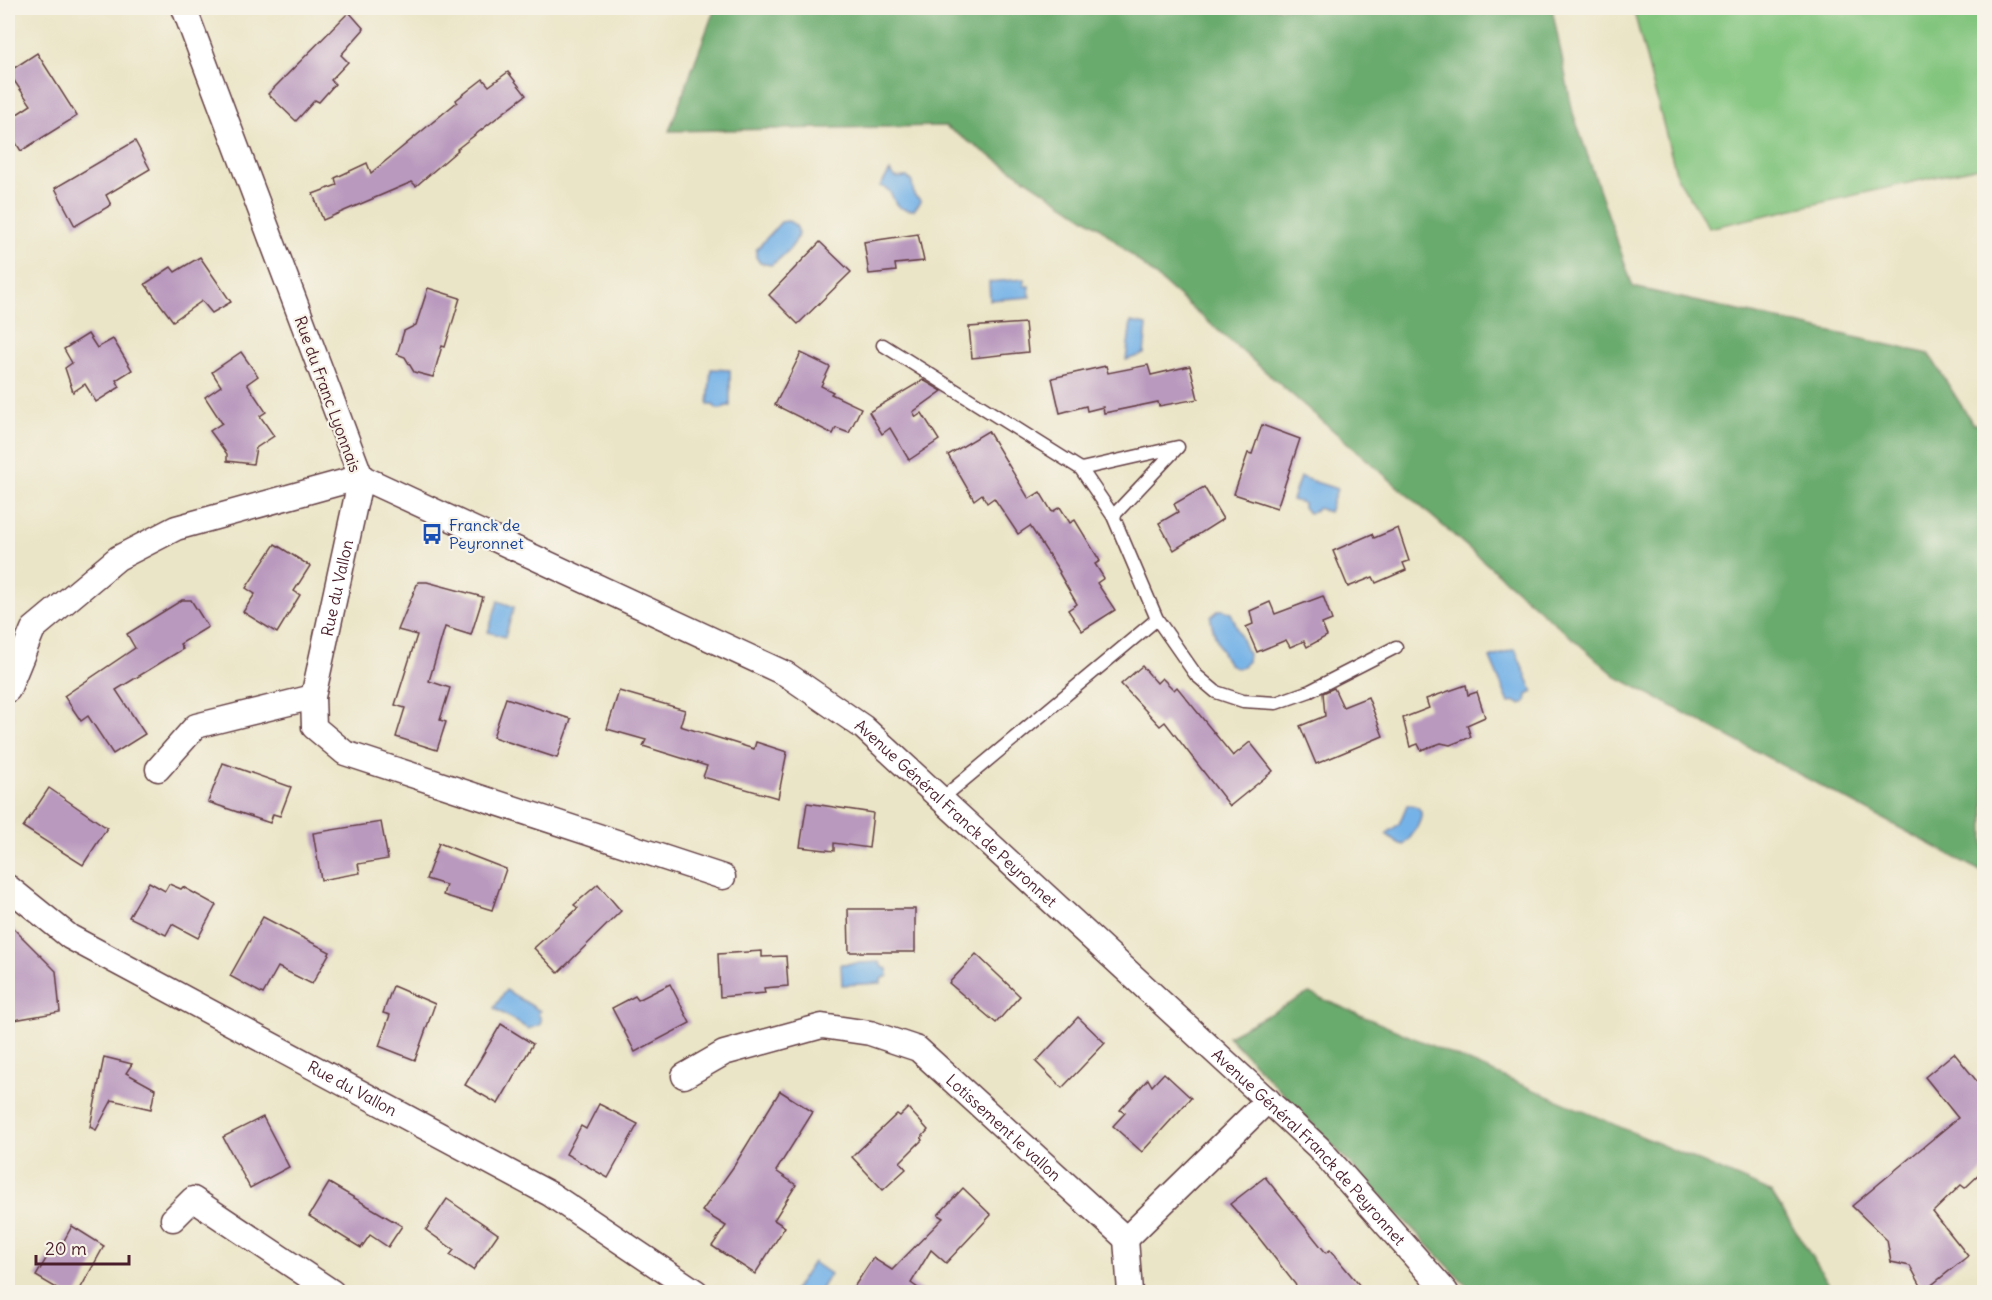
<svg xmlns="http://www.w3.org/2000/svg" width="1992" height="1300" font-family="Delius,sans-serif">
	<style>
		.green { fill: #82c57e; stroke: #667254; stroke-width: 1.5 }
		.forest { fill: #69aa6d; stroke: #5a644c; stroke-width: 1.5 }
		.water { fill: #75b2e7; stroke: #606889; stroke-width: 1.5 }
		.building { fill: #b999be }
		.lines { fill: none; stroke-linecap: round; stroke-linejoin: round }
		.lane-casing { stroke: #623d42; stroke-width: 15 }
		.street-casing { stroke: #623d42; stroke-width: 27 }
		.lane { stroke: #fff; stroke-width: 12 }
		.street { stroke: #fff; stroke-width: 24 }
		.labels { text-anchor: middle; stroke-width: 4.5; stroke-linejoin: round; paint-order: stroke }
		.street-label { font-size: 16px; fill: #4a1f2b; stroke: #f7f3e8 }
		.transit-label { font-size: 16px; fill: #164399; stroke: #f7f3e8; text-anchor: start }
	</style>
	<rect width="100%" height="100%" fill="#f7f3e8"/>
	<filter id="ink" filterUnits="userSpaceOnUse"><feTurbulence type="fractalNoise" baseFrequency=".0167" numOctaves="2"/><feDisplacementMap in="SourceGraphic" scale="12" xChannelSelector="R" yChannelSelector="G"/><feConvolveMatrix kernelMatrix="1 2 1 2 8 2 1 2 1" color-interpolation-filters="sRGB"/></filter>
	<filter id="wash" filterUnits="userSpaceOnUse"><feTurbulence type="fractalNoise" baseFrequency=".008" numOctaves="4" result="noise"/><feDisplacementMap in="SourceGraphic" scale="24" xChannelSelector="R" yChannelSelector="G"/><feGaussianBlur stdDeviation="1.35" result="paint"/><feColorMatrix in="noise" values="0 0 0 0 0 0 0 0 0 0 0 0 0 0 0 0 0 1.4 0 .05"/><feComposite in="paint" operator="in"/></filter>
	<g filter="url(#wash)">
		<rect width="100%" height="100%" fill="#ebe5c7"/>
		<polygon class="green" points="1633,8 1984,8 1984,166 1709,228 1677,177"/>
		<g class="forest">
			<polygon points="715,8 1552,8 1573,113 1633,287 1929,354 1973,424 1984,424 1984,873 1617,677 1099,227 945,126 669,131"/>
			<polygon points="1309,993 1771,1192 1834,1292 1473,1292 1228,1036"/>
		</g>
		<g class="water">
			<path d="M 890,171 C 894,180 899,177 907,177 L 912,182 L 914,195 L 921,201 L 914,210 C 885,210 901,192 880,186 Z"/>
			<path d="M 788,221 C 814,231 783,257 771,265 L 760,263 L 756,257 L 756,250 L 781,222 Z"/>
			<polygon points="1024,279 1024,286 1029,286 1030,297 990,300 989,282"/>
			<polygon points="1131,322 1147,325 1144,354 1126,360"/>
			<polygon points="711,369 730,370 730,406 726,406 721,409 717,409 713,405 708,405"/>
			<polygon points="1300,477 1337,489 1329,512 1318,508 1314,512 1308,513 1303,507 1303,503 1292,500"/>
			<polygon points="498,601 514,607 505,637 488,632"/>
			<path d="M 1219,610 L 1224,610 L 1231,613 L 1248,654 L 1247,662 C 1243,667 1237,670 1231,666 C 1224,661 1210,625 1211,617 Z"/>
			<polygon points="1515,649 1533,692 1527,695 1526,702 1521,705 1514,701 1509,703 1490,658"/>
			<path d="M 1407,805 C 1436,805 1413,835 1404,845 L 1398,843 L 1386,834 L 1399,824 Z"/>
			<polygon points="880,962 881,966 887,969 888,976 881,979 881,983 842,985 841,964"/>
			<polygon points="506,990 540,1011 538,1013 541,1020 540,1025 528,1029 494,1008"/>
			<polygon points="813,1262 830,1274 821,1289 823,1292 793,1292"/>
		</g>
		<g id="blocks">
			<g class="building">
				<polygon points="349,12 364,29 341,55 348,62 331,80 335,84 319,102 315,100 296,121 268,94"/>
				<polygon points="37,53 77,116 21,151 8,130 8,120 31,105 8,72"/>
				<polygon points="508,72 526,95 457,149 458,150 416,186 412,182 323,220 313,194 337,185 335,178 367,163 371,173 457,102 456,100 483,79 489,86"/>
				<polygon points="135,141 150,169 106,195 111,205 75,226 55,188"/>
				<polygon points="918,234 924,261 895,264 896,271 869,274 864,242"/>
				<polygon points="820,242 851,272 798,324 769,295"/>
				<polygon points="200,257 231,302 212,313 202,301 173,321 145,284 171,267 175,272"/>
				<polygon points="428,288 460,298 445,347 442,346 433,377 414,372 405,357 397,354 404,331 416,325"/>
				<polygon points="1025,323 1028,352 972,358 969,327"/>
				<polygon points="88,334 97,348 113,339 132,370 116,380 120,387 96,402 85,384 73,392 65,368 72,363 64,349"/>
				<polygon points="241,352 258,376 247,384 266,412 260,416 274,436 256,448 253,464 227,461 227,454 210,431 222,423 205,397 221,386 212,372"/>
				<polygon points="801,353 830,367 821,386 833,392 831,394 861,408 849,433 836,428 833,434 775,405"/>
				<polygon points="1148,365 1151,375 1190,366 1198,399 1159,406 1158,402 1104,413 1103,407 1087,411 1086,406 1060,413 1052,378 1106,366 1108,373"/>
				<polygon points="923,380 942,391 913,412 916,417 922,413 939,440 909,460 890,428 882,434 869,412"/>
				<polygon points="1262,425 1300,439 1277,508 1234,494 1248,453 1252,454"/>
				<polygon points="988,431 1029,499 1040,492 1052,512 1060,507 1070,523 1075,520 1100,561 1095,564 1104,578 1097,583 1115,610 1082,631 1068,610 1077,604 1059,573 1060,572 1030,526 1018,534 994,498 987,503 982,494 974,500 948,455"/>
				<polygon points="1204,487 1223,519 1174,550 1159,523 1178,512 1174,504"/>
				<polygon points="1398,528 1409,561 1403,563 1406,570 1376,583 1373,577 1348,587 1333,551 1372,534 1374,538"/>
				<polygon points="275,544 310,566 294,591 300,595 277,633 243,612 255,594 246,588"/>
				<polygon points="418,582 427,582 483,597 471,635 445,627 429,681 450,688 440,720 446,722 437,750 396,737 405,708 395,705 417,635 398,630"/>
				<polygon points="1323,596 1332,620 1322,624 1327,636 1307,647 1304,641 1290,647 1286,640 1257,652 1246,627 1253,624 1250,611 1270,602 1275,614"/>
				<polygon points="182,600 191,600 208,627 180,644 183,649 116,690 145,734 113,754 88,716 81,721 64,696 135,648 127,634"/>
				<polygon points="1142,666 1157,683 1162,678 1174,690 1177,687 1233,756 1250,742 1273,771 1230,806 1165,722 1160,726 1121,684"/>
				<polygon points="1466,685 1468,695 1477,692 1485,717 1467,725 1471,737 1450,745 1441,743 1421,750 1418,744 1410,747 1403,718 1429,708 1426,699"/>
				<polygon points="1334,688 1343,707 1368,697 1383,736 1316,764 1300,726 1325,716 1323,693"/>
				<polygon points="619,691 685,710 680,726 754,749 756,742 787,752 778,798 703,777 707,766 643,746 646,740 607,729"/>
				<polygon points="506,698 571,719 557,758 493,737"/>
				<polygon points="223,763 291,787 280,816 273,814 270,823 208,802"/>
				<polygon points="49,788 107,828 83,865 23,827"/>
				<polygon points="807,803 873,813 869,848 834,843 834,851 800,847"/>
				<polygon points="381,822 388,859 358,864 360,873 321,880 313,833"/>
				<polygon points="439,843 506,869 492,910 443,895 446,885 426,879"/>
				<polygon points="149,882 165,891 169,884 181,889 183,887 216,905 198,938 172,924 166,935 129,917"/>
				<polygon points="598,884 621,911 558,973 534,948 578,908 574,905"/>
				<polygon points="848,909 915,909 915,952 849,952"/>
				<polygon points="263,917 330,952 312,984 278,967 263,994 230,976"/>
				<polygon points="8,923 56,971 60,1012 8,1021"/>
				<polygon points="762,951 762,957 786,956 788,986 764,988 765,993 720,997 718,954"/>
				<polygon points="976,954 1020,996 996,1023 949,983"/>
				<polygon points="670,984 690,1023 635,1052 612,1008 635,996 638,1000"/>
				<polygon points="393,986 435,1004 415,1060 379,1046 390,1015 383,1013"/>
				<polygon points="1078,1017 1105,1043 1062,1088 1036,1062"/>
				<polygon points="501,1024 533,1044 498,1104 465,1085"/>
				<polygon points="1954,1053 1984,1090 1984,1170 1965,1188 1961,1185 1933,1212 1968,1256 1924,1291 1910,1266 1891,1262 1887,1240 1852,1206 1958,1118 1925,1077"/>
				<polygon points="104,1057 132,1064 126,1073 155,1089 151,1109 112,1100 96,1130 90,1127"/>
				<polygon points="1164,1073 1191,1098 1142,1152 1113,1126 1125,1113 1120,1110 1148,1079 1152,1086"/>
				<polygon points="780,1091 813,1112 776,1171 796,1185 774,1220 785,1227 755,1274 712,1246 726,1226 702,1211 734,1166"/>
				<polygon points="599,1104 638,1124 608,1178 566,1154 581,1126 586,1129"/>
				<polygon points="908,1108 928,1130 921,1138 922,1140 900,1162 906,1169 883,1190 852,1157 897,1114 900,1116"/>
				<polygon points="263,1117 289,1167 250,1188 223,1137"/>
				<polygon points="1265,1177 1326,1253 1330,1250 1366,1293 1302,1293 1252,1229 1230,1204"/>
				<polygon points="329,1183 402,1226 388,1247 370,1235 361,1248 309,1216"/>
				<polygon points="963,1188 991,1215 946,1263 931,1250 911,1283 925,1293 850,1293 873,1258 892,1270 943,1218 938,1215"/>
				<polygon points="447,1199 498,1234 473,1270 450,1255 454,1250 426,1230"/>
				<polygon points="72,1226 104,1246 78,1293 65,1293 36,1276 50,1252 56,1255"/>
			</g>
		</g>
	</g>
	<g filter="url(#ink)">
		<use href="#blocks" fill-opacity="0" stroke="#623d42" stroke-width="1.5"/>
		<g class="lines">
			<defs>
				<g id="lane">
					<polyline points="883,345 1081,469 1113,516 1157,619 1196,675 1216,692 1243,701 1276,703 1310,691 1396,647"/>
					<polyline points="1081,469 1178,447 1113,516"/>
					<polyline points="940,800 1157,619"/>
				</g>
				<g id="street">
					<polyline points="8,690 33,629 118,558 176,528 361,477 184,8"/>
					<polyline points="158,769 196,726 313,697"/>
					<path id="s1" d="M 723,877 L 345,753 L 314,727 L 313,697 L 361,477 L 786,674 L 863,727 L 1318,1147 L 1446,1292"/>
					<path id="s2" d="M 8,887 L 70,937 L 550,1194 L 696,1292"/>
					<path id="s3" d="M 684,1076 L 724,1053 L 822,1026 L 870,1033 L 918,1049 L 1126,1239 L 1268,1100"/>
					<polyline points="173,1219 193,1199 332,1292"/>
					<polyline points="1126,1239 1130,1292"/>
				</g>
			</defs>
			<use href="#lane" class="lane-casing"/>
			<use href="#street" class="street-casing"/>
			<use href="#lane" class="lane"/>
			<use href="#street" class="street"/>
		</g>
	</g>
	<defs>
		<symbol id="bus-bare" viewBox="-9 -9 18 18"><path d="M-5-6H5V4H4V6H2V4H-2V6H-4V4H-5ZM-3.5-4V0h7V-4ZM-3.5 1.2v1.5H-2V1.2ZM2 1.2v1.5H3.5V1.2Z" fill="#1a4fb4" stroke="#f7f3e8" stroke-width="2.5" paint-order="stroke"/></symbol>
	</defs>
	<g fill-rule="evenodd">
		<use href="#bus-bare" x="417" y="519" width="30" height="30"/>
	</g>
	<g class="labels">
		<g class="street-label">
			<text transform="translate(328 394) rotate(70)" y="6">Rue du Franc Lyonnais</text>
			<text dy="6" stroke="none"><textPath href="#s1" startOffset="580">Rue du Vallon</textPath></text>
			<text dy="6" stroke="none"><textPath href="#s1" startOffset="1382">Avenue Général Franck de Peyronnet</textPath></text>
			<text dy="6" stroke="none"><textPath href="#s2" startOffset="400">Rue du Vallon</textPath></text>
			<text dy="6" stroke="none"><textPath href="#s3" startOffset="363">Lotissement le vallon</textPath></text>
			<text dy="6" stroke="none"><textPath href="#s1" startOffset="1868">Avenue Général Franck de Peyronnet</textPath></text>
		</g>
		<g class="transit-label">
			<text x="449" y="531">Franck de<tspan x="449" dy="18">Peyronnet</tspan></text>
		</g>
	</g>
	<rect width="1992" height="1300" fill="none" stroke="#f7f3e8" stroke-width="30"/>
	<path d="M36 1255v9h93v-9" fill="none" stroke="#4a1f2b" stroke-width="3"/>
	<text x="45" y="1255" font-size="18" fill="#4a1f2b" stroke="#f7f3e8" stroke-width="4.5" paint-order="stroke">20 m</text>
</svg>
